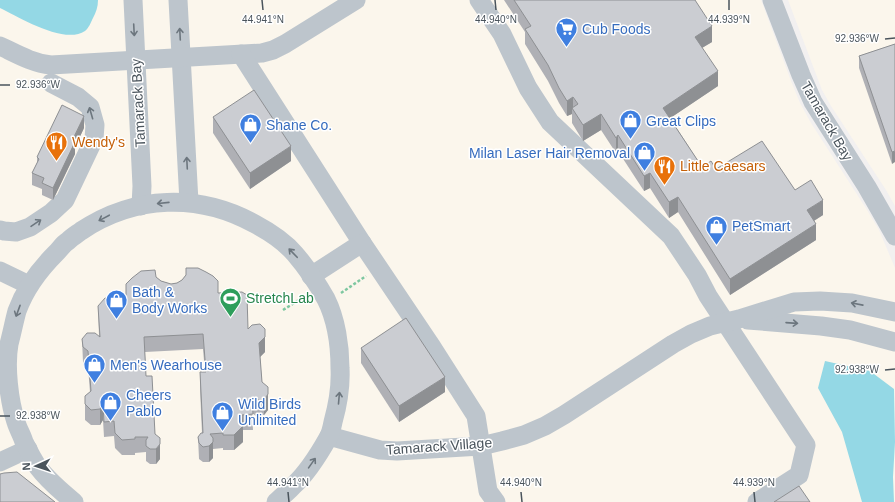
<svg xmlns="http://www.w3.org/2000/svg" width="895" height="502" font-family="Arial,sans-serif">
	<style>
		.commercial { fill: #fbf6ec }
		.water { fill: #94d8e5 }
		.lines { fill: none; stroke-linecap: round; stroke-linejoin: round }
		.path { stroke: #7dc7a0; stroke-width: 2.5; stroke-dasharray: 3 2; stroke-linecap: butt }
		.minor { stroke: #bdc5cc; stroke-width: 19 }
		.wall { fill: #afb0b5 }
		.shaded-wall { fill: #8e9093 }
		.building { fill: #cbcdd2; stroke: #8e9093 }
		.oneway { stroke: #6c767e }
		.ticks { fill: none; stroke: #4a545c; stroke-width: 1.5 }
		.labels { text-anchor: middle; stroke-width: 3; stroke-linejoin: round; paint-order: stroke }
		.shop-label { font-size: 14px; fill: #366cbe; stroke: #fff; text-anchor: start }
		.street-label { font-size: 14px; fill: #4a545c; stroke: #fff }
		.food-label { font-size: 14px; fill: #c56008; stroke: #fff; text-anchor: start }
		.leisure-label { font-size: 14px; fill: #27864d; stroke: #fff; text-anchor: start }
		.ticks-label { font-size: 10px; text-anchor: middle; fill: #4a545c; stroke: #fff; stroke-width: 3; stroke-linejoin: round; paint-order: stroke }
	</style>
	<rect width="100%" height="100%" fill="#f2f0f0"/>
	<g class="commercial">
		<polygon points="0,0 761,0 791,81 800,103 811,123 867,210 879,230 895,268 895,502 0,502"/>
		<polygon points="788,0 895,0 895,206 886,190 831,106 822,90"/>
	</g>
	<g class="water">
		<path d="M 0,0 L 98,0 C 98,7 96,12 93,18 C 91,22 89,28 85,31 C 64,45 19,17 0,8 Z"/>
		<polygon points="825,361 870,371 894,389 895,442 893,477 894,502 862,502 842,432 818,388"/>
	</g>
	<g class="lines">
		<g class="path">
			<polyline points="341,293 366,276"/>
			<polyline points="283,310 302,298 306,297"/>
		</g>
		<g class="minor">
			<polyline points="133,0 142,186 141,206"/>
			<polyline points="178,0 189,202"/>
			<polyline points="479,0 502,34 528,88 550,122 671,236 697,275 708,296 806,445 799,475 757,502"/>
			<polyline points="772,0 801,75 813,102 867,187 895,236"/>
			<path d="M 0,46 C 17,54 32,63 51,65 L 262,53 L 273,50 L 285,44 L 356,0"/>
			<polyline points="241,54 362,243 432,347 476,416 488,491 496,502"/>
			<polyline points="0,230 4,231 16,232 30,227 51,213 65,200 94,139 95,125 90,107 78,97 51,83"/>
			<polyline points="0,271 29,285"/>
			<polyline points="311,276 362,243"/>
			<polyline points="748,320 821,326 850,330 895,342"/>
			<polyline points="329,436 380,450 397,451 481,446 502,441 524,435 545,426 564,415 673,344 691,334 710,326 739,319 794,302 820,301 852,303 895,312"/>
			<polyline points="0,462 28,449"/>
			<path d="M 74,502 C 63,493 47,479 38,467 C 33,460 28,450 24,442 C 22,435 18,429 16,422 C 9,401 5,366 9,344 C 12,333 14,322 17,311 C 25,289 39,270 56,253 C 60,249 63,244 68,241 C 72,237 77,234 81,231 C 135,195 199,193 255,224 C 270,232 285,242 295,254 C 307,268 317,283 326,299 C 336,319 340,346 340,368 C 341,386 338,404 333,422 C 332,427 331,433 328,438 C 319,454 308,472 294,485 C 289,491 282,496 276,502"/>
		</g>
	</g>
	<g class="wall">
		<polygon points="504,0 695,0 712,42 702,48 718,86 670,118 702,167 716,169 795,190 823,215 814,221 816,240 730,295 678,212 669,218 650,188 644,191 618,151 616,153 601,130 583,141 572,123 572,114 567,116 559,103 548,81 525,44 525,32"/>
		<polygon points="895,44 892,164 859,68 859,56"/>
		<polygon points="213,117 291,161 250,189 213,133"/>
		<polygon points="84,128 75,147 75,154 53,200 42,195 42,189 32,185 32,173 37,163 37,157"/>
		<polygon points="186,268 218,293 248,329 265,352 260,357 262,382 268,410 264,415 256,416 252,413 253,430 243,430 243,442 234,450 223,450 223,448 213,449 213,458 209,462 203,462 199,459 198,437 202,433 200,388 200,372 205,372 203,349 145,352 146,376 155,434 160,459 156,464 150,464 146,461 146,452 135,453 135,455 122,455 115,448 114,436 104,437 103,420 100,425 91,425 85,420 85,396 90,392 88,367 83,362 82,339 99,336 98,306 126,297 156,277 161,281 171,284 177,283 182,280 186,275"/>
		<polygon points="361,348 445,392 399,422 361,363"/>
	</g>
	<g class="shaded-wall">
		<polygon points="712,26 712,42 695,52 695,37"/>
		<polygon points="718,71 718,86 663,123 663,108"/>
		<polygon points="573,97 573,110 572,108 572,114 567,116 567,101"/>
		<polygon points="601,114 601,130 583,141 583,125"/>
		<polygon points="84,116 84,128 75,147 75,154 53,200 53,188 72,141"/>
		<polygon points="618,135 618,151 616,153 616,138"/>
		<polygon points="291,146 291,161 250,189 250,173"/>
		<polygon points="895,151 895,162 892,164 892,152"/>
		<polygon points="650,173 650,188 644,191 644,176"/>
		<polygon points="678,197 678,212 669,218 669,202"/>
		<polygon points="823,200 823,215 807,225 807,210"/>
		<polygon points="816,224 816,240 730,295 730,279"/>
		<polygon points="265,337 265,352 259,358 259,343"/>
		<polygon points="445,377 445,392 399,422 399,406"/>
		<polygon points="268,394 268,410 264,415 264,400"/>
		<polygon points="103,405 103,420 100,425 100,409"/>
		<polygon points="243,426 243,442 234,450 234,435"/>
		<polygon points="213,442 213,458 209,462 209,446"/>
		<polygon points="160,444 160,459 156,464 156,449"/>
	</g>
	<g class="building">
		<polygon points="514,0 695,0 712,26 695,37 718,71 663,108 702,167 711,161 716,169 762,141 795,190 811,180 823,200 807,210 816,224 730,279 678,197 669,202 650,173 644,176 618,135 616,138 601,114 583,125 572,108 578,104 573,97 567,101 559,88 548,65 525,29 531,26"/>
		<polygon points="895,44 895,151 892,152 859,56"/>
		<polygon points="254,90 291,146 250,173 213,117"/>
		<polygon points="62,105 84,116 72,141 75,142 53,188 42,183 44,178 32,173 39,159 37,157"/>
		<polygon points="186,268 198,268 206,272 213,276 218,281 218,293 242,292 247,295 248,329 252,325 260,324 265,329 265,337 259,343 262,382 268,387 268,394 264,400 256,400 252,397 253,414 242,415 243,426 234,435 223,435 223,433 210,434 213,438 213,442 209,446 203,447 199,443 198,437 201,433 203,433 200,372 206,372 203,334 144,337 146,376 152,376 155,434 160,438 160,444 156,449 150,449 146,446 146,440 148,437 135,437 135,439 122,440 115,433 114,421 104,422 103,405 100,409 91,410 85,404 85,396 91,391 88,351 83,347 82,339 87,333 95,333 100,337 98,306 105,298 126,297 126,284 132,278 141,271 155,270 156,277 161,281 171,284 177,283 182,280 186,275"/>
		<polygon points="406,318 445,377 399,406 361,348"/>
		<polygon points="17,472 55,502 0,502 0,474 4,473"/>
		<polygon points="799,486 810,502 774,502"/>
	</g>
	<defs><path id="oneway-shaft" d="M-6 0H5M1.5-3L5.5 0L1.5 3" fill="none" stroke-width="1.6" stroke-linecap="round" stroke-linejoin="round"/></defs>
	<g class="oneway">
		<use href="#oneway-shaft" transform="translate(134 30) rotate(87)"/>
		<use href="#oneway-shaft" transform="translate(180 34) rotate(-93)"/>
		<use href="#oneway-shaft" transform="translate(91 113) rotate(-106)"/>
		<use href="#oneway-shaft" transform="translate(187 163) rotate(-93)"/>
		<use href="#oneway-shaft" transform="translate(163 203) rotate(174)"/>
		<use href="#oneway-shaft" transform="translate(104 218) rotate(152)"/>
		<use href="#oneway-shaft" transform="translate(36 223) rotate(-34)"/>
		<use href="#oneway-shaft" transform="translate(293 253) rotate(-134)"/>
		<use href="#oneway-shaft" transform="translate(857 304) rotate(-169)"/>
		<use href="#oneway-shaft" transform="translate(18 311) rotate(110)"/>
		<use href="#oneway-shaft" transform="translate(792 323) rotate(4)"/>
		<use href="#oneway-shaft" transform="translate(339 398) rotate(-85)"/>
		<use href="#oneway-shaft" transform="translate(312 463) rotate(-55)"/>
	</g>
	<path class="ticks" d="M 262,0 L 263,10M 495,0 L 496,10M 729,0 L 729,10M 885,39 L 895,38M 0,85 L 10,85M 885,370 L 895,369M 0,416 L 10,416M 288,492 L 289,502M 521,492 L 522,502M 754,492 L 755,502"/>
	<defs>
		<symbol id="supermarket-pin" viewBox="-11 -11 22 30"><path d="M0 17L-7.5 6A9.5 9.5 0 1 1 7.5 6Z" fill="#3f7fe0" stroke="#fff"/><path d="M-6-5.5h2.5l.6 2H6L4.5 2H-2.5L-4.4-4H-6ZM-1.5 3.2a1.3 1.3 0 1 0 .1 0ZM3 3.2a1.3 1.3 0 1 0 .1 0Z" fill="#fff"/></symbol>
		<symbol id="shop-pin" viewBox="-11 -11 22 30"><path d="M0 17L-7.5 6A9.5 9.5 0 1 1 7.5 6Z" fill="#3f7fe0" stroke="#fff"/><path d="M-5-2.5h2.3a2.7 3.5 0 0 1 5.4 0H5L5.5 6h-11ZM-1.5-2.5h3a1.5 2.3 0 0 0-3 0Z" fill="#fff"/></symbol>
		<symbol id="restaurant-pin" viewBox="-11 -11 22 30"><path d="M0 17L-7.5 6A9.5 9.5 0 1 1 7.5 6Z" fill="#e8710a" stroke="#fff"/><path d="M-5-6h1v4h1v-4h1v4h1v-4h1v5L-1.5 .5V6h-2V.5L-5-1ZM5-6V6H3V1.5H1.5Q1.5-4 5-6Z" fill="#fff"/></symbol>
		<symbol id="stadium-pin" viewBox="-11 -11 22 30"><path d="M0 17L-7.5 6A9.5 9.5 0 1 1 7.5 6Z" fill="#2e9e5b" stroke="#fff"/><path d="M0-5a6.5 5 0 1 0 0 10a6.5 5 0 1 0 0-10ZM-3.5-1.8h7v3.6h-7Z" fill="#fff"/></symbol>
	</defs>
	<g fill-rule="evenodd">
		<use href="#supermarket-pin" x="554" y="16" width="25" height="34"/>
		<use href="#shop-pin" x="618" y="108" width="25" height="34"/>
		<use href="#shop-pin" x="238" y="112" width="25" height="34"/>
		<use href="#restaurant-pin" x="44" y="130" width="25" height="34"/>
		<use href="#shop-pin" x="632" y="140" width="25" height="34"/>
		<use href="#restaurant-pin" x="652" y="154" width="25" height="34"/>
		<use href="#shop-pin" x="704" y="214" width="25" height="34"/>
		<use href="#stadium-pin" x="218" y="286" width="25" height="34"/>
		<use href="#shop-pin" x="104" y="288" width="25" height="34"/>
		<use href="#shop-pin" x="82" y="352" width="25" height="34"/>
		<use href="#shop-pin" x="98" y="390" width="25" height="34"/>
		<use href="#shop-pin" x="210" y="400" width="25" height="34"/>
	</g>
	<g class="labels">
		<g class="shop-label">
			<text x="582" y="34">Cub Foods</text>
			<text x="646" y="126">Great Clips</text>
			<text x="266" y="130">Shane Co.</text>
			<text x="630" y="158" text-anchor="end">Milan Laser Hair Removal</text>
			<text x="732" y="231">PetSmart</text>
			<text x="132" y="297">Bath &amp;<tspan x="132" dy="16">Body Works</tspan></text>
			<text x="110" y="370">Men's Wearhouse</text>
			<text x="126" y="400">Cheers<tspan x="126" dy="16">Pablo</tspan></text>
			<text x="238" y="409">Wild Birds<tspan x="238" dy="16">Unlimited</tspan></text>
		</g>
		<g class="street-label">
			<text transform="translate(138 103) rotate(-93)" y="5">Tamarack Bay</text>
			<text transform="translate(827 121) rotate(60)" y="5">Tamarack Bay</text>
			<text transform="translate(439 446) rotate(-4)" y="5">Tamarack Village</text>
		</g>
		<g class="food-label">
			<text x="72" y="147">Wendy's</text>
			<text x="680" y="171">Little Caesars</text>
		</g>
		<g class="leisure-label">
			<text x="246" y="303">StretchLab</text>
		</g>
	</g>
	<g class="ticks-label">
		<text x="263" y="23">44.941°N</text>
		<text x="496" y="23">44.940°N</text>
		<text x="729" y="23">44.939°N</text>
		<text x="857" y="42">92.936°W</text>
		<text x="38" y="88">92.936°W</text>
		<text x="857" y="373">92.938°W</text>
		<text x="38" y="419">92.938°W</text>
		<text x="288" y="486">44.941°N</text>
		<text x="521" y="486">44.940°N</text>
		<text x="754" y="486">44.939°N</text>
	</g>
	<g transform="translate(36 466) rotate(267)" stroke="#ffffff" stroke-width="3" paint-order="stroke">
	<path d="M0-3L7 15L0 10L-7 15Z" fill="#4a545c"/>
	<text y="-6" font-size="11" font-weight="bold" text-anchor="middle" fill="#4a545c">N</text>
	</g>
</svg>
